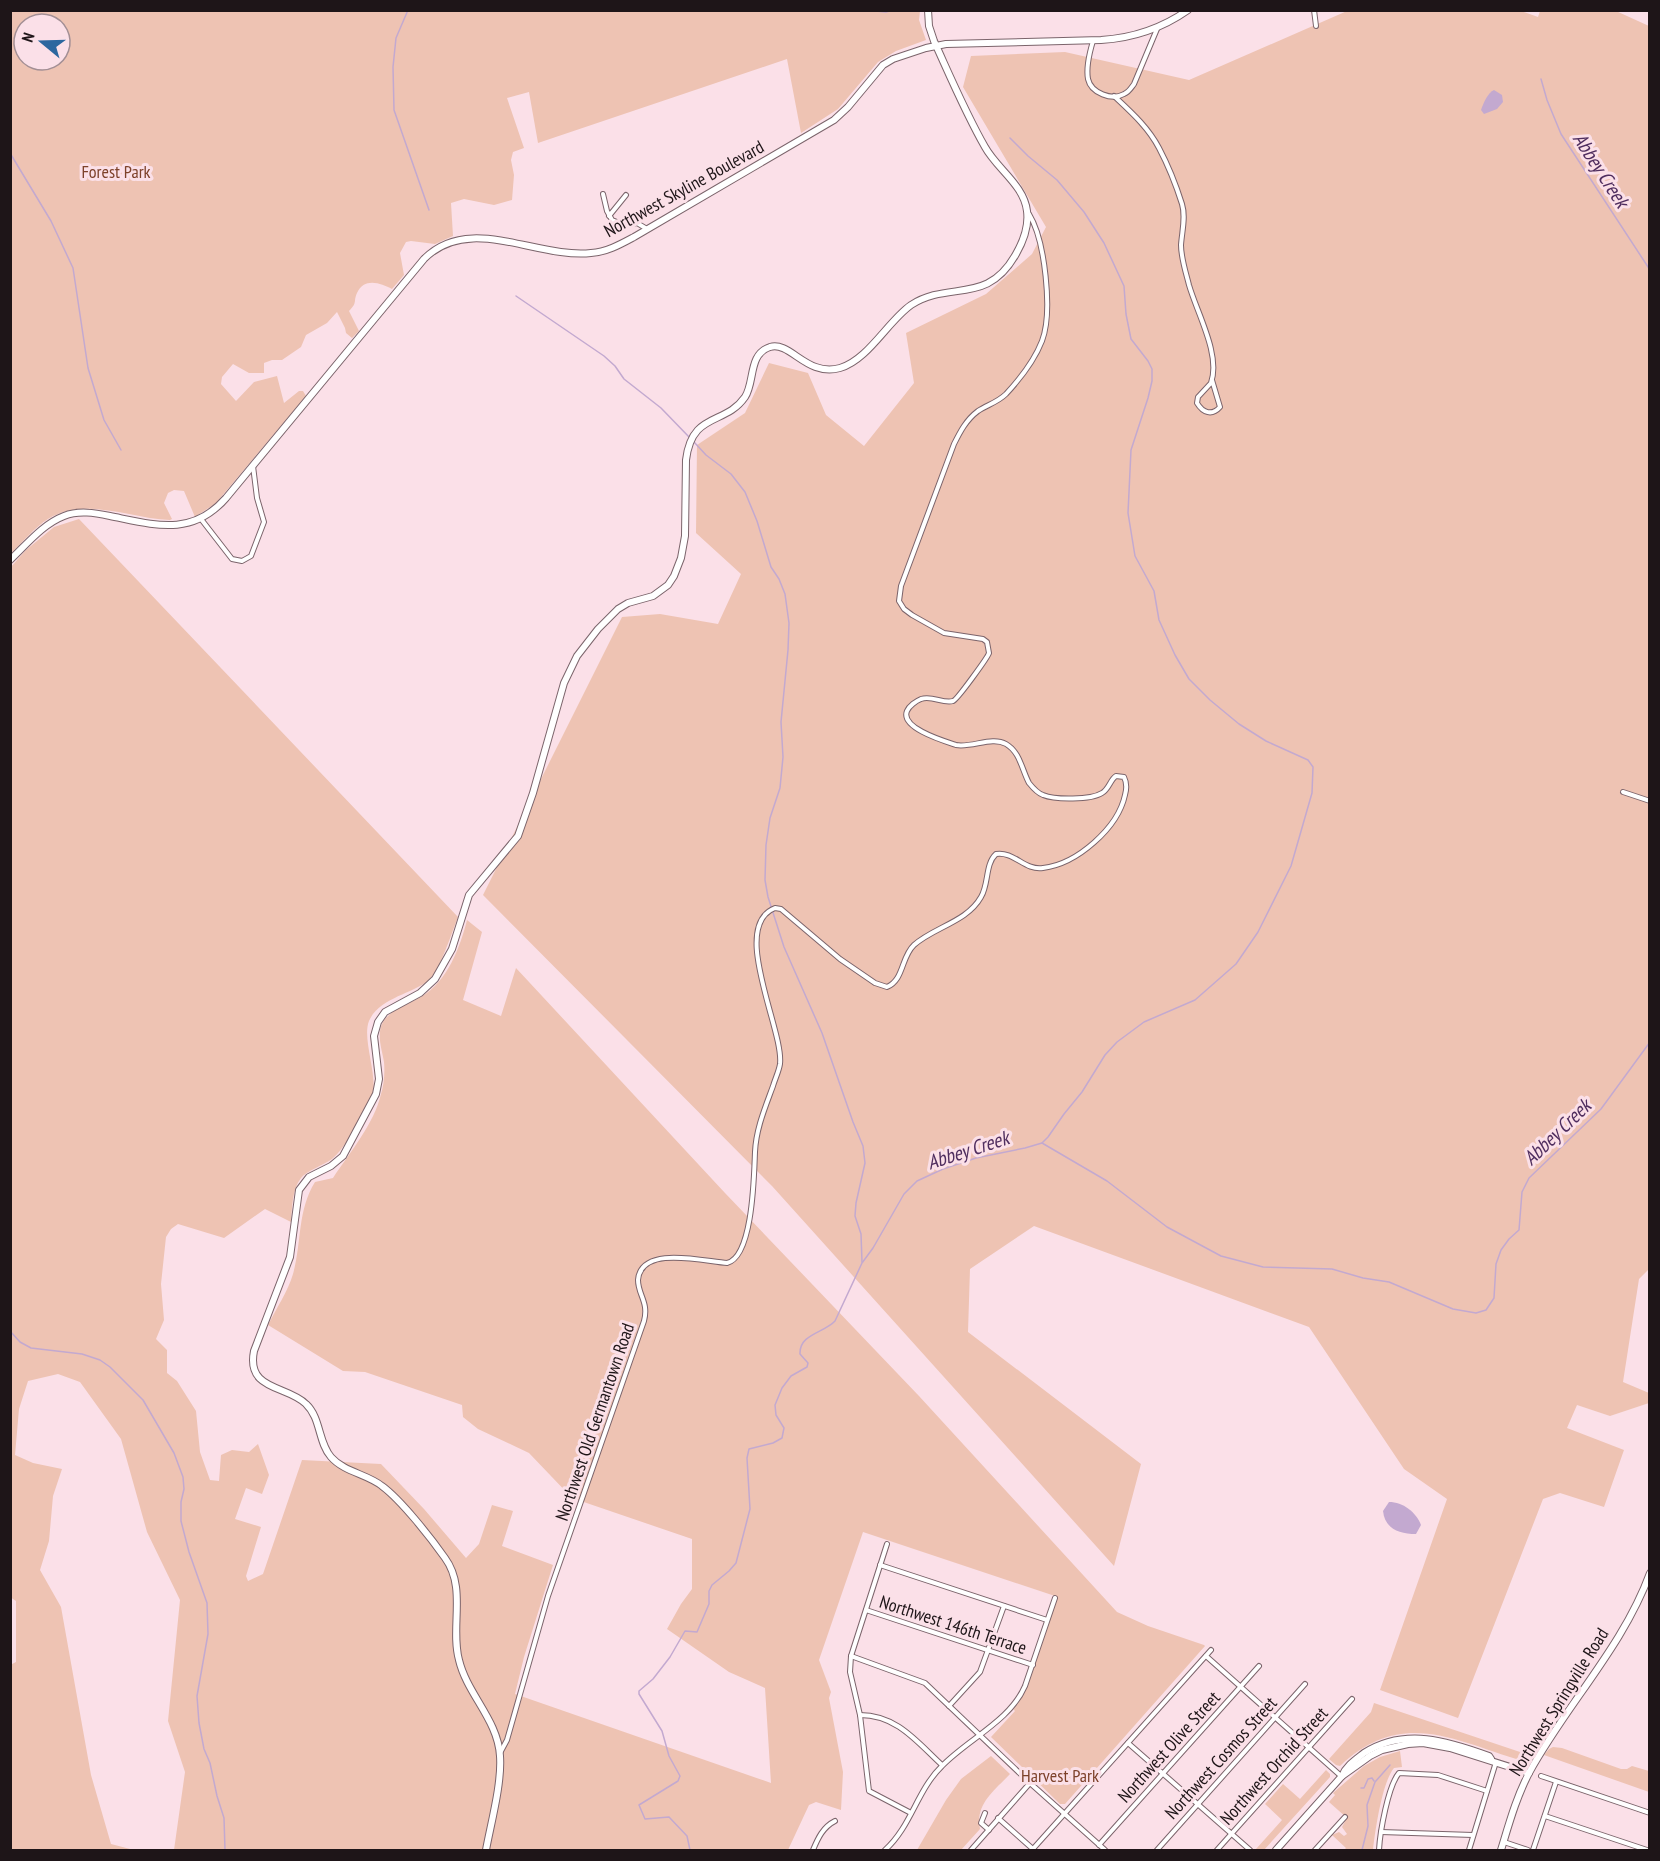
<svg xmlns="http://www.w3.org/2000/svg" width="1660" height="1861" font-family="'PT Sans Narrow',sans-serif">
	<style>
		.green { fill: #eec3b3; fill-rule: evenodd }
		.water { fill: #c3a9d0 }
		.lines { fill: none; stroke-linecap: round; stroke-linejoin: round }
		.stream { stroke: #c3a9d0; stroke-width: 1.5 }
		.street-casing { stroke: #7b646b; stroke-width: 6 }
		.secondary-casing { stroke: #7b646b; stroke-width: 8 }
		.street { stroke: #fff; stroke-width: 4 }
		.secondary { stroke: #fff; stroke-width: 6 }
		.labels { text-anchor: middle; stroke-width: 6; stroke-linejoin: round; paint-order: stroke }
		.park-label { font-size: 18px; fill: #7d412a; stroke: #fbe0e8 }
		.street-label { font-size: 18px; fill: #1e1518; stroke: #fbe0e8 }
		.water-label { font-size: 20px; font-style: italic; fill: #502e5f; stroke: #fbe0e8 }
	</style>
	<rect width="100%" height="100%" fill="#fbe0e8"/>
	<g class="green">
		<polygon points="1518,10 1538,17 1540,11 1616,11 1649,26 1650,1268 1639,1279 1623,1382 1649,1393 1649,1403 1610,1416 1577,1405 1567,1428 1624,1450 1604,1507 1560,1493 1543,1499 1458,1718 1380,1690 1447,1499 1404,1469 1309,1327 1034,1226 970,1269 968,1332 1141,1464 1114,1566 772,1186 483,895 622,617 660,614 718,624 741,574 696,533 697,445 745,413 769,363 808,373 826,415 864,446 914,383 906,333 986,294 1032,254 1046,227 963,87 971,56 1065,52 1189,80 1347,11"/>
		<path d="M 11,11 L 920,11 L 919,20 L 926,40 L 896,51 L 878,62 L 838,109 L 801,133 L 787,59 L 538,143 L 529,92 L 507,98 L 524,148 L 513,152 L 511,160 L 514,175 L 512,200 L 494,205 L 464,199 L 451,203 L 453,236 L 435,244 L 411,241 L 406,242 L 400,253 L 404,275 L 392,289 C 381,283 364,277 357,293 C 353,302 358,302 349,311 L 359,331 L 352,338 L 346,333 L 345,328 L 337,312 L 327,323 L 306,335 L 301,347 L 282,360 L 272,360 L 264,363 L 264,373 L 249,373 L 233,364 L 222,377 L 221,384 L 236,401 L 254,382 L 277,376 L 284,403 L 299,391 L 303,391 L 306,396 L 216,503 L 195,517 L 184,491 L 174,490 L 168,493 L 164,503 L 172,519 L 170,520 C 131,519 85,496 48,519 C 35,527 23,542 11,553 ZM 24,24 L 60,24 L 60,60 L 24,60 Z"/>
		<path d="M 79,519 L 458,917 C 452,932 440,970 429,980 C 412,994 379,998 369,1021 C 362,1038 377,1073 373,1094 C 370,1107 343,1151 332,1159 C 324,1165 306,1171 301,1178 C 292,1189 292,1209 291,1222 L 265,1209 L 224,1238 L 178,1224 L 171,1229 L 166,1237 L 161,1284 L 164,1320 L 156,1339 L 167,1350 L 167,1373 L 177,1381 L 196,1411 L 200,1452 L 210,1480 L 219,1481 L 221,1455 L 232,1450 L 249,1452 L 258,1444 L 269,1475 L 262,1494 L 246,1488 L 235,1519 L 261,1527 L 246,1576 L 248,1581 L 263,1574 L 302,1460 L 381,1464 L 424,1509 L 466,1558 L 479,1544 L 492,1505 L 513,1511 L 502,1546 L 553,1565 L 524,1657 L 515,1694 L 771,1783 L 765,1688 L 729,1672 L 667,1629 L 681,1604 L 692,1589 L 692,1539 L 572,1498 L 529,1453 L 478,1429 L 463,1417 L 462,1405 L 365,1372 L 343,1371 L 268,1325 C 276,1309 288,1291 293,1274 C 302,1242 297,1211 315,1182 L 333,1178 C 350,1152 374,1124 381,1094 C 384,1085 385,1072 384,1062 C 382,1049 376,1034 383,1022 C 391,1009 409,1004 421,997 C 448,981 460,947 467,920 L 482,932 L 463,1000 L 501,1016 L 516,968 L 725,1193 L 919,1396 L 1117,1612 L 1148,1626 L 1204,1645 L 1205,1646 L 1065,1804 L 1060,1804 L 991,1737 L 1015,1711 L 1011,1707 L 1020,1695 L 1055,1596 L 863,1532 L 819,1660 L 831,1692 L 829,1698 L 843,1772 L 841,1810 L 816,1802 L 809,1805 L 788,1850 L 174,1850 L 185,1772 L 168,1721 L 180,1600 L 147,1532 L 121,1439 L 80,1382 L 58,1374 L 28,1381 L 19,1409 L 15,1455 L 33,1463 L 62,1469 L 53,1496 L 49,1541 L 40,1570 L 61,1607 L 91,1775 L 111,1844 L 134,1850 L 11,1850 L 10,1665 L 16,1662 L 16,1601 L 10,1597 L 10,568 L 26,550 L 54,527 Z"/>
		<path d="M 1374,1703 L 1529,1755 L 1523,1761 C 1455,1741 1402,1707 1340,1766 L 1336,1765 L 1329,1759 L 1371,1712 Z"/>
		<polygon points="1553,1747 1562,1748 1621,1769 1627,1769 1632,1766 1649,1771 1649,1792 1544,1755 1549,1749"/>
		<path d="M 1400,1751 L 1402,1767 L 1394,1768 C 1382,1782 1375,1832 1373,1850 L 1344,1850 L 1346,1848 L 1332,1835 L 1339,1832 L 1344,1836 L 1347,1834 L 1342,1827 L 1347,1818 L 1329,1802 L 1335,1795 L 1333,1793 L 1364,1766 L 1380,1757 Z"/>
		<path d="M 991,1756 L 1010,1774 C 994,1791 975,1804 980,1829 L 961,1850 L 917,1850 L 946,1800 L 961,1779 Z"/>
		<polygon points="1326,1770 1330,1774 1330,1777 1264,1850 1256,1849 1282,1820 1265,1804 1283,1784 1300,1799"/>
	</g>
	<g class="water">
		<path d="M 1494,90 L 1502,95 L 1503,102 L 1497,109 L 1484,114 L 1481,110 C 1483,104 1488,92 1494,90 Z"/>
		<path d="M 1389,1502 C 1403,1502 1416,1512 1421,1525 L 1416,1534 C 1399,1534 1385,1529 1383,1511 Z"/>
	</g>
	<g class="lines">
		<g class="stream">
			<polyline points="408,10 396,38 393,67 394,110 429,210"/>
			<polyline points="865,10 886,12 893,10"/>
			<polyline points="1541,79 1547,100 1561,134 1650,270"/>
			<polyline points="10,153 51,221 73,268 88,368 104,420 121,450"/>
			<polyline points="516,296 604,356 615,366 624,379 661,408 690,438"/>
			<polyline points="694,442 706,455 731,474 745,492 757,521 771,567 779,579 785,594 789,623 788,650 781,722 783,757 780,788 770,818 766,845 765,880 768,897 784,947 822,1033 853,1122 863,1146 865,1163 856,1203 855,1216 861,1234 862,1262"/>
			<polyline points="1042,1143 1107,1181 1167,1227 1221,1256 1263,1267 1332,1269 1363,1278 1389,1282 1453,1309 1476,1313 1486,1310 1494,1298 1496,1264 1501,1250 1509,1239 1519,1230 1522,1192 1529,1178 1601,1109 1650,1042"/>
			<polyline points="10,1331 20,1342 31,1348 82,1354 100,1360 110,1367 143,1400 174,1453 183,1477 184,1489 181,1502 181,1521 189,1552 207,1603 208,1634 197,1696 199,1723 204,1749 210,1763 217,1796 224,1818 225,1850"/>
			<polyline points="1361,1788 1364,1788 1368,1779 1372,1778 1374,1781"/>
			<path d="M 690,1850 L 687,1836 L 669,1817 L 645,1819 L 639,1805 L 678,1781 L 680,1776 L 669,1756 L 662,1731 L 639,1694 L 639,1691 L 653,1679 L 670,1657 L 685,1631 L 697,1632 L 709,1604 L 709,1591 L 712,1585 L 729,1571 L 736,1563 L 750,1509 L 747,1458 L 749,1449 L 773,1443 L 782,1438 L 784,1428 L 776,1415 L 775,1405 L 782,1388 L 791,1376 L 807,1367 L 808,1363 L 800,1354 C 799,1334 824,1333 835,1321 L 862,1263 L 873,1248 L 904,1194 L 917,1181 L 943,1169 L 976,1158 L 1025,1148 L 1042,1143 L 1048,1137 L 1064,1114 L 1082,1092 L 1105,1055 L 1117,1042 L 1144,1022 L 1195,1000 L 1236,964 L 1258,932 L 1291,866 L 1312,793 L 1313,767 L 1308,760 L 1266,741 L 1239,724 L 1210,700 L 1189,679 L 1175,655 L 1159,620 L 1154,591 L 1135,556 L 1128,513 L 1131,450 L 1148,398 L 1152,381 L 1152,369 L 1148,361 L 1131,339 L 1126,314 L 1124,286 L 1104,243 L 1084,212 L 1057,180 L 1028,156 L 1010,138"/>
			<polyline points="1362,1850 1368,1826 1367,1805 1375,1782 1390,1765"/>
		</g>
		<defs>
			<g id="street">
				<polyline points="1314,10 1316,26"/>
				<path d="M 1093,41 C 1090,51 1086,68 1088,79 C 1091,93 1112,101 1124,94 C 1129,92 1131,88 1134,84 L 1157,29"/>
				<path d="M 1114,96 C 1131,112 1148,127 1159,148 C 1168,165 1176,185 1182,204 C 1186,217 1182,231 1181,245 C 1181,258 1186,273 1189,285 C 1197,313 1221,355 1211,383 L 1198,397 L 1197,403 C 1203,413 1212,416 1220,407 L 1212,380"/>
				<polyline points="603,194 607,211 612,220 624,225 637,223 647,229"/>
				<polyline points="609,216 626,195"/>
				<polyline points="201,519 232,559 242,561 251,556 264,522 257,498 253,466"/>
				<polyline points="1623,792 1650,801"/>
				<polyline points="887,1544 851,1656 850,1672 860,1715 869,1791 911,1813"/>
				<polyline points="880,1565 1047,1620"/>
				<polyline points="866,1610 1033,1665"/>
				<polyline points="851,1656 925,1683 1030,1783 1105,1850"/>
				<polyline points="1206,1656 1341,1776"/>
				<polyline points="949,1706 980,1672 1004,1606"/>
				<path d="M 860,1715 C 897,1715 917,1742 942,1765"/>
				<polyline points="1128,1743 1250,1850"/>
				<path d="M 500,1753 L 507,1740 L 548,1596 L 644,1321 C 649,1302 638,1295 638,1280 C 641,1244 706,1262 727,1263 C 753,1257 754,1175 755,1152 C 756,1129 765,1108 773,1086 C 775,1079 779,1071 780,1064 C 784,1030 729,926 775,908 L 781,909 L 840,959 L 875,983 L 887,987 C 904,980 901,957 914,945 C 934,927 967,922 981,897 C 989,884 985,864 996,854 C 1014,851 1025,871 1043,868 C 1077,864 1118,828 1125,795 C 1127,788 1127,783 1124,777 L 1116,776 C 1110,780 1109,789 1102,793 C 1091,800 1055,800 1043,795 C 1037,793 1033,788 1029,783 C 1022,770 1020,752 1006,744 C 992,736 972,748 956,745 C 944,741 900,728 907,711 C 909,706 916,701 921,699 C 932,695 943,704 953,701 C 957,700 988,657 989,653 L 987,642 L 983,639 L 944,633 L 912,615 L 904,609 L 899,601 L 901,586 L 954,444 C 960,432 966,420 978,411 C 987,405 998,402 1006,394 C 1019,380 1035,359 1042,341 C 1053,312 1045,240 1029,214"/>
				<polyline points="1541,1776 1650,1813"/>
				<polyline points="985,1813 981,1823 989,1830"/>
				<polyline points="1545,1816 1647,1850"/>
				<polyline points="998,1818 1034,1850"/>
				<polyline points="1381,1832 1473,1835"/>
				<polyline points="1504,1842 1528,1850"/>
				<polyline points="1099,1845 1259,1666"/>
				<path d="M 813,1850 C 818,1838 823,1827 835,1821"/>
				<path d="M 885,1850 C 911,1827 917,1790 942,1766 C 968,1739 1010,1721 1025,1686 L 1055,1598"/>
				<polyline points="971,1850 1030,1783"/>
				<polyline points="1032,1850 1211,1650"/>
				<polyline points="1157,1850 1305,1684"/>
				<polyline points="1217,1850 1352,1699"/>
				<polyline points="1315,1850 1345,1817"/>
				<path d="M 1379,1850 C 1380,1832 1388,1786 1399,1773 L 1438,1775 L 1487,1791"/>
				<polyline points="1469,1850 1496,1762"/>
				<polyline points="1533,1850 1556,1782"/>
			</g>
			<g id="secondary">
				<path d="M 10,560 C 27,544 43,524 64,516 C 79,510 95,513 110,516 C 155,525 192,537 226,498 L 424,259 C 469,213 537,259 591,253 C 607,252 621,244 634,237 L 834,120 L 848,107 L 883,65 L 893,59 L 926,48 L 946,44 L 1101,40 C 1134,38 1161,29 1188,10"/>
				<polyline points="1342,1776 1370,1756 1382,1750 1408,1744 1423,1743 1450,1748 1529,1773"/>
				<path d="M 486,1850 C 491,1823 502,1783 500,1756 C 498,1720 467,1694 459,1660 C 450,1627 467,1588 445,1558 C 431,1538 401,1500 382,1486 C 367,1474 344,1472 331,1457 C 318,1442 321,1418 306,1404 C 287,1385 246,1391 254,1351 L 290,1257 L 299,1190 L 309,1177 L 331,1166 L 343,1156 L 376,1094 L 379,1079 L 374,1036 L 378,1022 L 385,1012 L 420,993 L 435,979 L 452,949 L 469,895 L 518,836 L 533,793 L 564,683 L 577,656 L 598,629 L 618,609 L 628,603 L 653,596 L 668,585 L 674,576 L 681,558 L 685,536 L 686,460 C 692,411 725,426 745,397 C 755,382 748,354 770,347 C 791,341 806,377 840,368 C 868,360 888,321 911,305 C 950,280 987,306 1016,254 C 1024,240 1029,226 1027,211 C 1024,185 997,169 985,147 C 966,114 950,76 934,41 L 929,26 L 928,10"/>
				<path d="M 1276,1850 L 1342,1776 C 1346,1766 1355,1760 1364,1753 C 1405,1727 1448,1741 1489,1756 L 1491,1759"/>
				<path d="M 1501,1850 C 1509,1824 1516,1798 1529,1773 C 1566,1705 1623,1647 1650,1573"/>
			</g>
		</defs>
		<use href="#street" class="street-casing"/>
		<use href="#secondary" class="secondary-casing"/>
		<use href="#street" class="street"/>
		<use href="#secondary" class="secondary"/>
	</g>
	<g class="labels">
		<g class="park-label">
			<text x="116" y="178">Forest Park</text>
			<text x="1060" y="1782">Harvest Park</text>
		</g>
		<g class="street-label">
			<text transform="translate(684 189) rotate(-29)" y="6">Northwest Skyline Boulevard</text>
			<text transform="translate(595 1422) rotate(-71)" y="6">Northwest Old Germantown Road</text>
			<text transform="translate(953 1625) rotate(18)" y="6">Northwest 146th Terrace</text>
			<text transform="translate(1559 1702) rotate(-58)" y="6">Northwest Springville Road</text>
			<text transform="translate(1169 1747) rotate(-48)" y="6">Northwest Olive Street</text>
			<text transform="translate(1221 1758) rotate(-48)" y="6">Northwest Cosmos Street</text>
			<text transform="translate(1274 1766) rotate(-48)" y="6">Northwest Orchid Street</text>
		</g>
		<g class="water-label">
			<text transform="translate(1601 170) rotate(57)" y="7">Abbey Creek</text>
			<text transform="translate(1557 1132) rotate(-44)" y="7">Abbey Creek</text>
			<text transform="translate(968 1150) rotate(-18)" y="7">Abbey Creek</text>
		</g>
	</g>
	<rect width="1660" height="1861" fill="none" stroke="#1e1518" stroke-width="24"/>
	<g transform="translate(42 42) rotate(289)"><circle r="28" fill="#fbe0e8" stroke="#a38f95" stroke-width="1.5"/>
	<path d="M0-4.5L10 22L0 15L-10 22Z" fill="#2d679f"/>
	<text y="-9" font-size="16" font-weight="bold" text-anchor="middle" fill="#1e1518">N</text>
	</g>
</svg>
